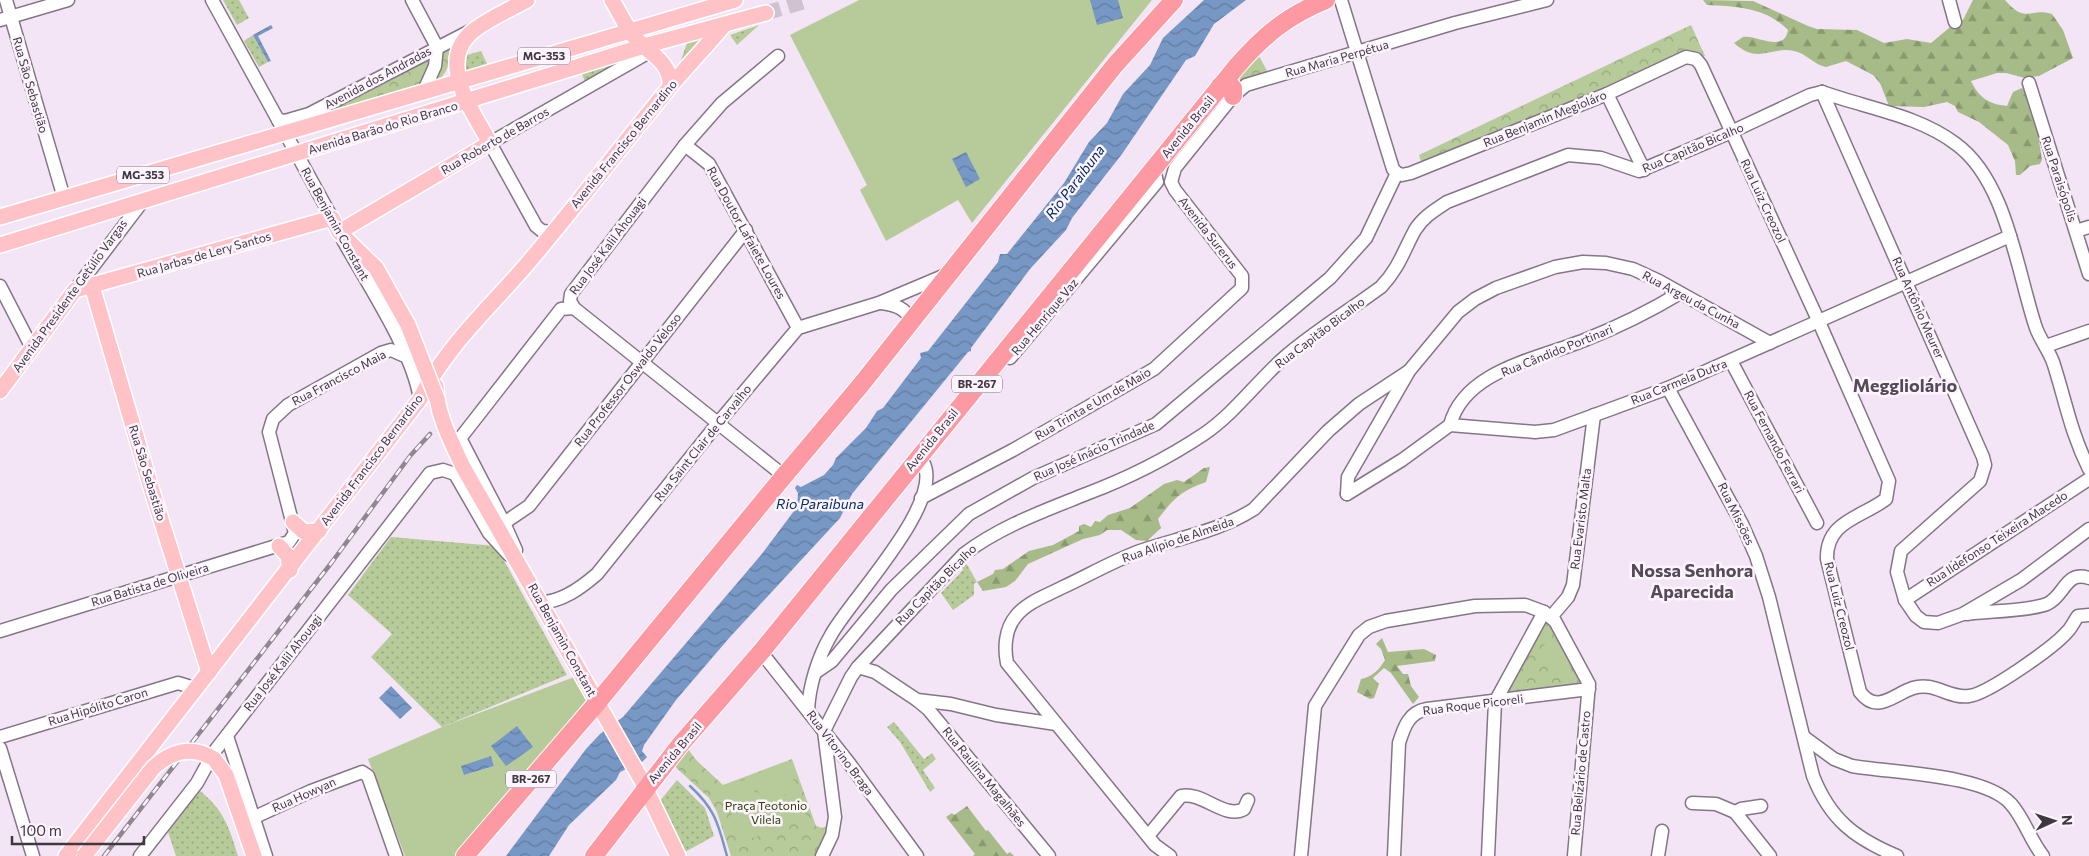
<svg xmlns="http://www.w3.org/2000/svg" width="2089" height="856" font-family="Commissioner,sans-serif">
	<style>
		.grass { fill: url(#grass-dots) }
		.forest { fill: url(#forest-firs) }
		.park { fill: url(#park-crowns) }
		.pitch { fill: #b6cb99; fill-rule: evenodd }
		.water { fill: url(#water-waves) }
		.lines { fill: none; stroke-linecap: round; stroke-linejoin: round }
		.stream { stroke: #7797c4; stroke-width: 2.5 }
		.major-tunnel { stroke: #d0c2d1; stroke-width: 15; stroke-dasharray: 15 8; stroke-linecap: butt }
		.minor-casing { stroke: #847686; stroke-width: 15 }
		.major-casing { stroke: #fff; stroke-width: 18 }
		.highway-casing { stroke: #fff; stroke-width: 20 }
		.minor { stroke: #fff; stroke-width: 12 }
		.major { stroke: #fec2c7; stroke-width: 15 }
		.highway { stroke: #fd99a2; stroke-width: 18 }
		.rail-casing { stroke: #908691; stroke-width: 4.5 }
		.rail { stroke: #fdf4ff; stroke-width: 2.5; stroke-dasharray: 8; stroke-linecap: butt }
		.major-bridge-casing { stroke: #fff; stroke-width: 18; stroke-linecap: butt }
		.major-bridge { stroke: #fec2c7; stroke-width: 15 }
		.labels { text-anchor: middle; stroke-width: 5; stroke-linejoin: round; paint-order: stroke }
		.shield { fill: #fdf4ff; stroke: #777079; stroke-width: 1 }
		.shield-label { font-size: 11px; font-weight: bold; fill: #3e383f }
		.street-label { font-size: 12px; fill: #3e383f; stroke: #fdf4ff }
		.park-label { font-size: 12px; fill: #2e4003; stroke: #fdf4ff }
		.water-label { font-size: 14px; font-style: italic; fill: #002a60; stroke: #fdf4ff }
		.district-label { font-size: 18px; font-weight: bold; fill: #564a58; stroke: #fdf4ff }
	</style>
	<defs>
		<pattern id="grass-dots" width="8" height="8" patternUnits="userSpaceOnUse" patternTransform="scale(1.25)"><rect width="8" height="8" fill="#b6cb99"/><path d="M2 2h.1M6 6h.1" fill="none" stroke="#95a67e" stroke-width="1.8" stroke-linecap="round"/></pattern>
		<pattern id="forest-firs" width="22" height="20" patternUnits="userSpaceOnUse" patternTransform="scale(1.25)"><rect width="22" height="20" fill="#a6bb87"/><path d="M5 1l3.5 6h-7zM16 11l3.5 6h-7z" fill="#899970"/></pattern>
		<pattern id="park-crowns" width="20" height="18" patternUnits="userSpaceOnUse" patternTransform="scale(1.25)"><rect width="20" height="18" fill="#b6cb99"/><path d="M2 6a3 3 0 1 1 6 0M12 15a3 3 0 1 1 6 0" fill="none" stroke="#95a67e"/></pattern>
		<pattern id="water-waves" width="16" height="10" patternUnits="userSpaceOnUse" patternTransform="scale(1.25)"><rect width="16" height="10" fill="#7797c4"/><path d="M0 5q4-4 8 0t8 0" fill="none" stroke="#637ca1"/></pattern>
	</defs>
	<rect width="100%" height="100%" fill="#f4e5f6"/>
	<g class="grass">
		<polygon points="223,0 239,0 249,18 237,25"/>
		<polygon points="759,25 737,45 730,35"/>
		<polygon points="253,35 268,62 259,67 244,41"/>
		<polygon points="481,51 488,66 465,73 467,55"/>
		<polygon points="610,61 612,66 585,82 581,71"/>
		<polygon points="391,537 496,546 567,675 442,727 371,657 392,634 348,595"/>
		<polygon points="965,561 977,582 974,584 974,595 953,610 941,593 963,570 961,562"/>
		<polygon points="894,722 924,759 932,753 936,759 923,770 935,788 930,792 900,742 887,727"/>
		<polygon points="677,780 705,808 714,836 685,852 659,802"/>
		<path d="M 199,790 C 224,810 229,827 238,856 L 176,856 L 168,832 Z"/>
	</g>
	<g class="forest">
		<path d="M 1703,0 L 1753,1 L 1808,26 L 1817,29 L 1857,30 L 1884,43 L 1907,39 L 1931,43 L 1949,28 L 1963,20 L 1973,0 L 2005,0 C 2026,25 2031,7 2052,14 L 2063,30 L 2073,58 L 2039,76 L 2025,78 L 2006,73 L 1997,73 L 1971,81 C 1979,98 1989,104 2007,106 L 2013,92 L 2022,88 C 2035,99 2039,143 2042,160 L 2040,164 L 2030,166 L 2020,175 L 2016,175 L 2015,161 L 2008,145 L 1979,122 L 1958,112 L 1955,106 L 1947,102 L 1924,107 L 1889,106 L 1880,83 L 1873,75 L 1846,61 L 1826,67 C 1814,65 1806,53 1794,51 C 1769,46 1759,65 1734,43 L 1743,37 C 1756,34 1784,54 1788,30 C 1767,8 1736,6 1707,5 Z"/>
		<path d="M 1210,467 L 1206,482 C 1181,491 1174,498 1158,519 L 1161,528 L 1147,541 L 1136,540 L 1121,530 L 1107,530 L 1100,535 L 1083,539 L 1028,564 L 1015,581 L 1006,587 L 983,591 L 977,582 L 993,574 L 995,570 L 1003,569 L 1029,551 L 1053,545 L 1079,531 L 1079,526 L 1084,524 L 1091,527 L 1095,521 L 1100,522 L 1108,515 L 1130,508 L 1164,484 L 1177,480 L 1184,482 L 1204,468 Z"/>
		<path d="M 1382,638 L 1388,652 L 1424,649 L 1436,655 L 1435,661 L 1397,666 L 1403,674 L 1408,674 L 1411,686 L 1419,697 L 1413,704 L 1391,673 L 1384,668 L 1373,678 L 1379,684 L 1374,698 L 1370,699 L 1357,692 L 1361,679 C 1372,677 1379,670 1385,660 L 1381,649 L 1376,644 Z"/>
		<polygon points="967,806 986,831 988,830 1007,854 1010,852 1014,856 973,856 975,854 946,817 952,813 954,815"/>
	</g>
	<g class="park">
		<polygon points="1691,25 1705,56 1700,58 1695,52 1687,52 1422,165 1419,155"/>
		<polygon points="707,36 679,66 687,43"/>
		<path d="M 453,44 C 448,64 450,77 428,85 L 442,47 Z"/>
		<polygon points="1254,47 1271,78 1246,85 1238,78"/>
		<polygon points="431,53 432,62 420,87 290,125"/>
		<polygon points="1548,621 1581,680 1578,685 1507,695 1505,690 1543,622"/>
		<polygon points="686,746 696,760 723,785 792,759 816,826 822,828 829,825 832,818 822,754 835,760 831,764 839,817 829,856 731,856 717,812 709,798 671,763"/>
	</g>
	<g class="pitch">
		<polygon points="859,0 1152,0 972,223 958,200 886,241 860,190 867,185 790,35"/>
		<polygon points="1556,638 1572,668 1557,676 1541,647"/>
		<path d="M 574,677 L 586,700 L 456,856 L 405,856 L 368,759 L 442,727 ZM 491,756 L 494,766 L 464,775 Z"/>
		<polygon points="788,765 797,790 762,803 753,777"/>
		<polygon points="750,778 769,832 742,842 722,788"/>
		<polygon points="799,794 807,817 771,829 763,807"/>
	</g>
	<g class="water">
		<polygon points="1090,0 1118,0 1123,18 1097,25"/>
		<polygon points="1204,0 1246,0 1214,24 1195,56 1186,60 1122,154 1072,218 1066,230 1030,269 971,348 971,351 968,352 852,494 840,518 730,637 676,700 644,745 642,751 647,757 642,762 620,772 616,780 569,825 549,856 506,856 586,749 600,734 623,717 761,555 797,507 798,493 795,488 797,485 801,487 824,475 833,465 836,458 866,428 877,411 883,408 921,358 920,353 928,351 998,262 1000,254 1007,254 1064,183 1089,142 1107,123 1123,94 1150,65 1163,38"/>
		<polygon points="271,25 273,28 258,36 271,61 268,62 253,35"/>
		<polygon points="966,152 980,179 966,187 952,159"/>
		<polygon points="391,686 412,708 400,719 379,698"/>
		<polygon points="517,726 533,747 506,766 491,746"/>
		<polygon points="491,756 494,766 464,775 461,766"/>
	</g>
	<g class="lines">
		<path class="stream" d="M 690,786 C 716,810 718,824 727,856"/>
		<polyline class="major-tunnel" points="766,13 809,0"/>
		<defs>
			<g id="minor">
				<polyline points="6,0 64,198"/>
				<polyline points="212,0 332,218"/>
				<polyline points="412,0 437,47 435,66 423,93"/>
				<polyline points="1341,0 1393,169 1397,173"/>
				<polyline points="1949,0 1955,22"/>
				<polyline points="0,20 68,0"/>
				<polyline points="778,56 722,103 685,145 571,294 570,301 574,308 784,476"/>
				<polyline points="2029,83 2089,274"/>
				<polyline points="1822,92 1983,457 1985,465 1980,481 1901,551 1897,572 1905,600 1916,616 1924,622 1938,623 1963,614 2021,580 2089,529"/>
				<path d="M 1822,92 C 1866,108 1918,115 1956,144 C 2006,180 2017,270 2035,325 C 2039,339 2050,351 2054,365 C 2066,403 2071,433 2089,469"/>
				<polyline points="1607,94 1644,170"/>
				<polyline points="278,120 285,121 309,114 474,29"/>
				<polyline points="685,145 709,164 798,328"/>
				<path d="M 1397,173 L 1402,175 L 1411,173 L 1607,94 L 1686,57 L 1696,59 L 1701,65 L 1819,322 L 1889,481 L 1886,499 C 1861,518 1826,521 1827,559 L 1860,692 C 1877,715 1894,694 1913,688 C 1934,681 1949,699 1969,696 C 1988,694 2054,647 2067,632 C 2072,627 2074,621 2078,616 L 2089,615"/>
				<polyline points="2076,231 2089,227"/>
				<polyline points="554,232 542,231 536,226 490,143 651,51"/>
				<path d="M 343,240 C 368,285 412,350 420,399"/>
				<polyline points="0,286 32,348"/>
				<polyline points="75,290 142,202"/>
				<path d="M 881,303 C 897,305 904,308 913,321"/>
				<polyline points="2046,346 2089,331"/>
				<polyline points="1010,358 1157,182 1154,169"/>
				<polyline points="1731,361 1817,523"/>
				<path d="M 1668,388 L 1742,524 L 1756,556 L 1769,597 L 1813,776 C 1830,819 1854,838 1897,856"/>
				<path d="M 1450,425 C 1465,369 1540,359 1587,339 C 1620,326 1650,311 1680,293"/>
				<polyline points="1347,494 1402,460 1450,425 1535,432 1554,430 1668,388 2010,236"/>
				<polyline points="1347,494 1348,477 1409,371 1458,312 1475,299 1496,288 1555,267 1583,262 1606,263 1633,269 1659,281 1770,343"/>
				<polyline points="921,498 1013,450 1154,369 1242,288 1242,276 1175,190 1171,182 1175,168 1233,96 1246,85 1455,23 1547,0"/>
				<polyline points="504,523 529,506 746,230"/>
				<polyline points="516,550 504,523 461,440 462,436 561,309 574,308"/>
				<polyline points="1905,600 2089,479"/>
				<path d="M 540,602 C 561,603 582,587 597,574 L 718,423 L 798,328 L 879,303 L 948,274"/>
				<path d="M 1967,614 C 1988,611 2029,611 2047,604 C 2065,596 2065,570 2089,578"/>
				<polyline points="1551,617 1568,597 1573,585 1594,415"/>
				<polyline points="0,631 289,542 295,533 269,432 273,419 288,405 381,353 391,350 407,357"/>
				<polyline points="761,652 849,763 917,856"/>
				<polyline points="858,667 875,672 917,700 951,704 996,715 1056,724"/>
				<polyline points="816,672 832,661 891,590 969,514 1033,478 1156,424 1330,278 1366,238 1397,173"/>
				<polyline points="917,700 928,709 1049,856"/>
				<path d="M 808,711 C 809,686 818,657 831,635 C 849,601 946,502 923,462 L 913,462"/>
				<polyline points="227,736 266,856"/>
				<polyline points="0,737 178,683 188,686 193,693"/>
				<path d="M 1804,737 L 1834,759 L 1852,766 C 1892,773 1985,774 2011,804 C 2025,820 2030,840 2043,856"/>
				<polyline points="0,748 33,856"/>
				<polyline points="1692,803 1716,804 1735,812 1741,809 1761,806"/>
				<polyline points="1735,812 1770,856"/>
				<polyline points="255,817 311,791 362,772 368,776 396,856"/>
				<path d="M 1148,836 L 1181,796 C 1202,791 1225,820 1244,809 L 1248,800"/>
				<polyline points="140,856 197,783 214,752 430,473 443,470 455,474 489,533 509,555"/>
				<path d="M 822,856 L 832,835 L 835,817 L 824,731 L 851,677 L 858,667 L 964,554 C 1001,526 1044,511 1086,494 C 1126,479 1168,458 1204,434 C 1235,413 1258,380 1286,356 C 1315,331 1350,310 1381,287 C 1399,268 1403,252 1415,230 C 1423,217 1435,210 1447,202 L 1568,155 L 1601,158 L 1639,171 L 1731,132 L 1810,95 L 1822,92"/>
				<path d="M 1170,856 L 1155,845 L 1007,663 C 1004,648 1005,629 1016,616 C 1027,602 1046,596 1061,588 C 1087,576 1113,561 1140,551 C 1178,538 1220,531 1254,509 L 1328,431 L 1359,404 L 1409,371"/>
				<polyline points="1301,856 1315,706 1359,635 1369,627 1386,621 1475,606 1525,605 1544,612 1555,621 1589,684 1574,856"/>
				<path d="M 1394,856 L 1399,743 C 1404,727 1409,712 1427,709 L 1589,689"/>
				<polyline points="1488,856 1495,702 1544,612"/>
				<polyline points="1658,856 1662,831"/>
			</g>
			<g id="major">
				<path d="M 612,0 C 618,10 623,21 630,31 C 643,52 671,58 670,86"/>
				<polyline points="0,217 735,0"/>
				<path d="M 339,232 L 490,143 C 472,110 433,58 477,28 C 492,17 511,9 527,0"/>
				<polyline points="0,245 644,46 766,13"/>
				<polyline points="92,286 152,491 209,672"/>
				<path d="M 436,386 C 436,413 452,443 463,467 L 641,779 L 678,856"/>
				<polyline points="0,391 75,290 332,218 339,232 376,268"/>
				<polyline points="293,522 304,532 319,531"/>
				<polyline points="279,546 288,556 290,570"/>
				<polyline points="214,759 226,775 254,856"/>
				<path d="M 66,856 L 420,399 C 447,344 494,304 533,257 C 579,202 623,144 669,88 C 686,67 706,47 724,25"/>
			</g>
			<g id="highway">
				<polyline points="1220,86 1230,85 1233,88 1233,96"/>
				<polyline points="465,856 597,703 784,476 860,386 1115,65 1174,0"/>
				<path d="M 594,856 L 680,745 L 761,652 L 1237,66 C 1264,35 1287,16 1326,0"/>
			</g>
		</defs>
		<use href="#minor" class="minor-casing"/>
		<use href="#major" class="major-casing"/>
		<use href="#highway" class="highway-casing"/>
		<use href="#minor" class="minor"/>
		<use href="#major" class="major"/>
		<use href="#highway" class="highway"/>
		<defs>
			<polyline id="rail" points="104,856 332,562 410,456 430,434"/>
		</defs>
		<use href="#rail" class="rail-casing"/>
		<use href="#rail" class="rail"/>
		<defs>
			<g id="major-bridge">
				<polyline points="376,268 408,325 437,399"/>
				<path d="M 84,856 L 153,768 C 171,751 192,745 214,759"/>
			</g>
		</defs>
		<use href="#major-bridge" class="major-bridge-casing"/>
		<use href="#major-bridge" class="major-bridge"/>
	</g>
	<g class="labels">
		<g class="shield">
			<rect x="518" y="47.5" width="52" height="17" rx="4"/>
			<rect x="117" y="166.5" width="52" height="17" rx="4"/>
			<rect x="952" y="375.5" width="50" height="17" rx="4"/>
			<rect x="506" y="770.5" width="50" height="17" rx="4"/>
		</g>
		<g class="shield-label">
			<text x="544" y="60">MG-353</text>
			<text x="143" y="179">MG-353</text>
			<text x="977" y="388">BR-267</text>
			<text x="531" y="783">BR-267</text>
		</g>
		<g class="street-label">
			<text transform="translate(1337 59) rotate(-16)" y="4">Rua Maria Perpétua</text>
			<text transform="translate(378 78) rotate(-28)" y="4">Avenida dos Andradas</text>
			<text transform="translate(30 85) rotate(74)" y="4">Rua São Sebastião</text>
			<text transform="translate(1545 119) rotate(-22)" y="4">Rua Benjamin Megioláro</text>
			<text transform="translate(1188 127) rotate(-51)" y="4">Avenida Brasil</text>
			<text transform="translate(383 128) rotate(-17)" y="4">Avenida Barão do Rio Branco</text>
			<text transform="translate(495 141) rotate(-30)" y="4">Rua Roberto de Barros</text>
			<text transform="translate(624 144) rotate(-51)" y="4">Avenida Francisco Bernardino</text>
			<text transform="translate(1693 148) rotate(-23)" y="4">Rua Capitão Bicalho</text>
			<text transform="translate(2059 179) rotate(72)" y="4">Rua Paraisópolis</text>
			<text transform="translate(1763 201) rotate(65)" y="4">Rua Luiz Creozol</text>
			<text transform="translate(335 224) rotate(61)" y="4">Rua Benjamin Constant</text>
			<text transform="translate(746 233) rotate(61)" y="4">Rua Doutor Lafaiete Loures</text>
			<text transform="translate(1208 233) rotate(52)" y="4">Avenida Surerus</text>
			<text transform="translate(608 246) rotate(-53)" y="4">Rua José Kalil Ahouagi</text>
			<text transform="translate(204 255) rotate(-16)" y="4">Rua Jarbas de Lery Santos</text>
			<text transform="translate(70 296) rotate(-54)" y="4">Avenida Presidente Getúlio Vargas</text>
			<text transform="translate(1691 300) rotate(28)" y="4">Rua Argeu da Cunha</text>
			<text transform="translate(1918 308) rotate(66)" y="4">Rua Antônio Meurer</text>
			<text transform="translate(1045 317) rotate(-50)" y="4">Rua Henrique Vaz</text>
			<text transform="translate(1320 333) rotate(-37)" y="4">Rua Capitão Bicalho</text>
			<text transform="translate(1557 351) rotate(-22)" y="4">Rua Cândido Portinari</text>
			<text transform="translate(339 378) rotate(-28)" y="4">Rua Francisco Maia</text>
			<text transform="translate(628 380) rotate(-52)" y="4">Rua Professor Oswaldo Veloso</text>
			<text transform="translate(1679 382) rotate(-22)" y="4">Rua Carmela Dutra</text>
			<text transform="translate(1093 404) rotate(-30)" y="4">Rua Trinta e Um de Maio</text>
			<text transform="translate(932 440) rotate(-51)" y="4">Avenida Brasil</text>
			<text transform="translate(1774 442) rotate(62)" y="4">Rua Fernando Ferrari</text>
			<text transform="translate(703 443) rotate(-51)" y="4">Rua Saint Clair de Carvalho</text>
			<text transform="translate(1094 451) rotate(-24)" y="4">Rua José Inácio Trindade</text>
			<text transform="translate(372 460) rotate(-53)" y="4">Avenida Francisco Bernardino</text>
			<text transform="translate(147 473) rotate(73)" y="4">Rua São Sebastião</text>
			<text transform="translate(1736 514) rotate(64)" y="4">Rua Missões</text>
			<text transform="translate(1581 519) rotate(-83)" y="4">Rua Evaristo Malta</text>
			<text transform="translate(1997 539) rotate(-33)" y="4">Rua Ildefonso Teixeira Macedo</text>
			<text transform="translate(1178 540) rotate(-19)" y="4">Rua Alípio de Almeida</text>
			<text transform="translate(150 585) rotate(-17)" y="4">Rua Batista de Oliveira</text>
			<text transform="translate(936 585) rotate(-45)" y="4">Rua Capitão Bicalho</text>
			<text transform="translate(1839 606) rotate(76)" y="4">Rua Luiz Creozol</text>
			<text transform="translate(562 640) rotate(61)" y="4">Rua Benjamin Constant</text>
			<text transform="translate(283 663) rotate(-52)" y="4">Rua José Kalil Ahouagi</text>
			<text transform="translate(1473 705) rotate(-7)" y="4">Rua Roque Picoreli</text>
			<text transform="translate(98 707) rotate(-17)" y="4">Rua Hipólito Caron</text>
			<text transform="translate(675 753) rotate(-50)" y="4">Avenida Brasil</text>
			<text transform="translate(840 753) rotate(53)" y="4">Rua Vitorino Braga</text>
			<text transform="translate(1581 773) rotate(-85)" y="4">Rua Belizário de Castro</text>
			<text transform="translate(984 777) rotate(51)" y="4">Rua Raulina Magalhães</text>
			<text transform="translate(304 795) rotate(-24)" y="4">Rua Howyan</text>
		</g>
		<g class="park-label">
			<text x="766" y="810">Praça Teotonio<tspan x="766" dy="14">Vilela</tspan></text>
		</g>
		<g class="water-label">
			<text transform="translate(1075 182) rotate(-53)" y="5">Rio Paraibuna</text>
			<text x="820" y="509">Rio Paraibuna</text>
		</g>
		<g class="district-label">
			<text x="1905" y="392">Meggliolário</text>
			<text x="1692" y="577">Nossa Senhora<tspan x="1692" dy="21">Aparecida</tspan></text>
		</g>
	</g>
	<g transform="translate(2054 821) rotate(87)" stroke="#fdf4ff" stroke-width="4" paint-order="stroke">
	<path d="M0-4L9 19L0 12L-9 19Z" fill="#3e383f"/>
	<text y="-8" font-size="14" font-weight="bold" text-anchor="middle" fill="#3e383f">N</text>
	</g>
	<path d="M12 836v8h132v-8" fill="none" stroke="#3e383f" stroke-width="2.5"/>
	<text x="20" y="836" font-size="15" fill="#3e383f" stroke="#fdf4ff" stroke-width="4" paint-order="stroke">100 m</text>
</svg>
